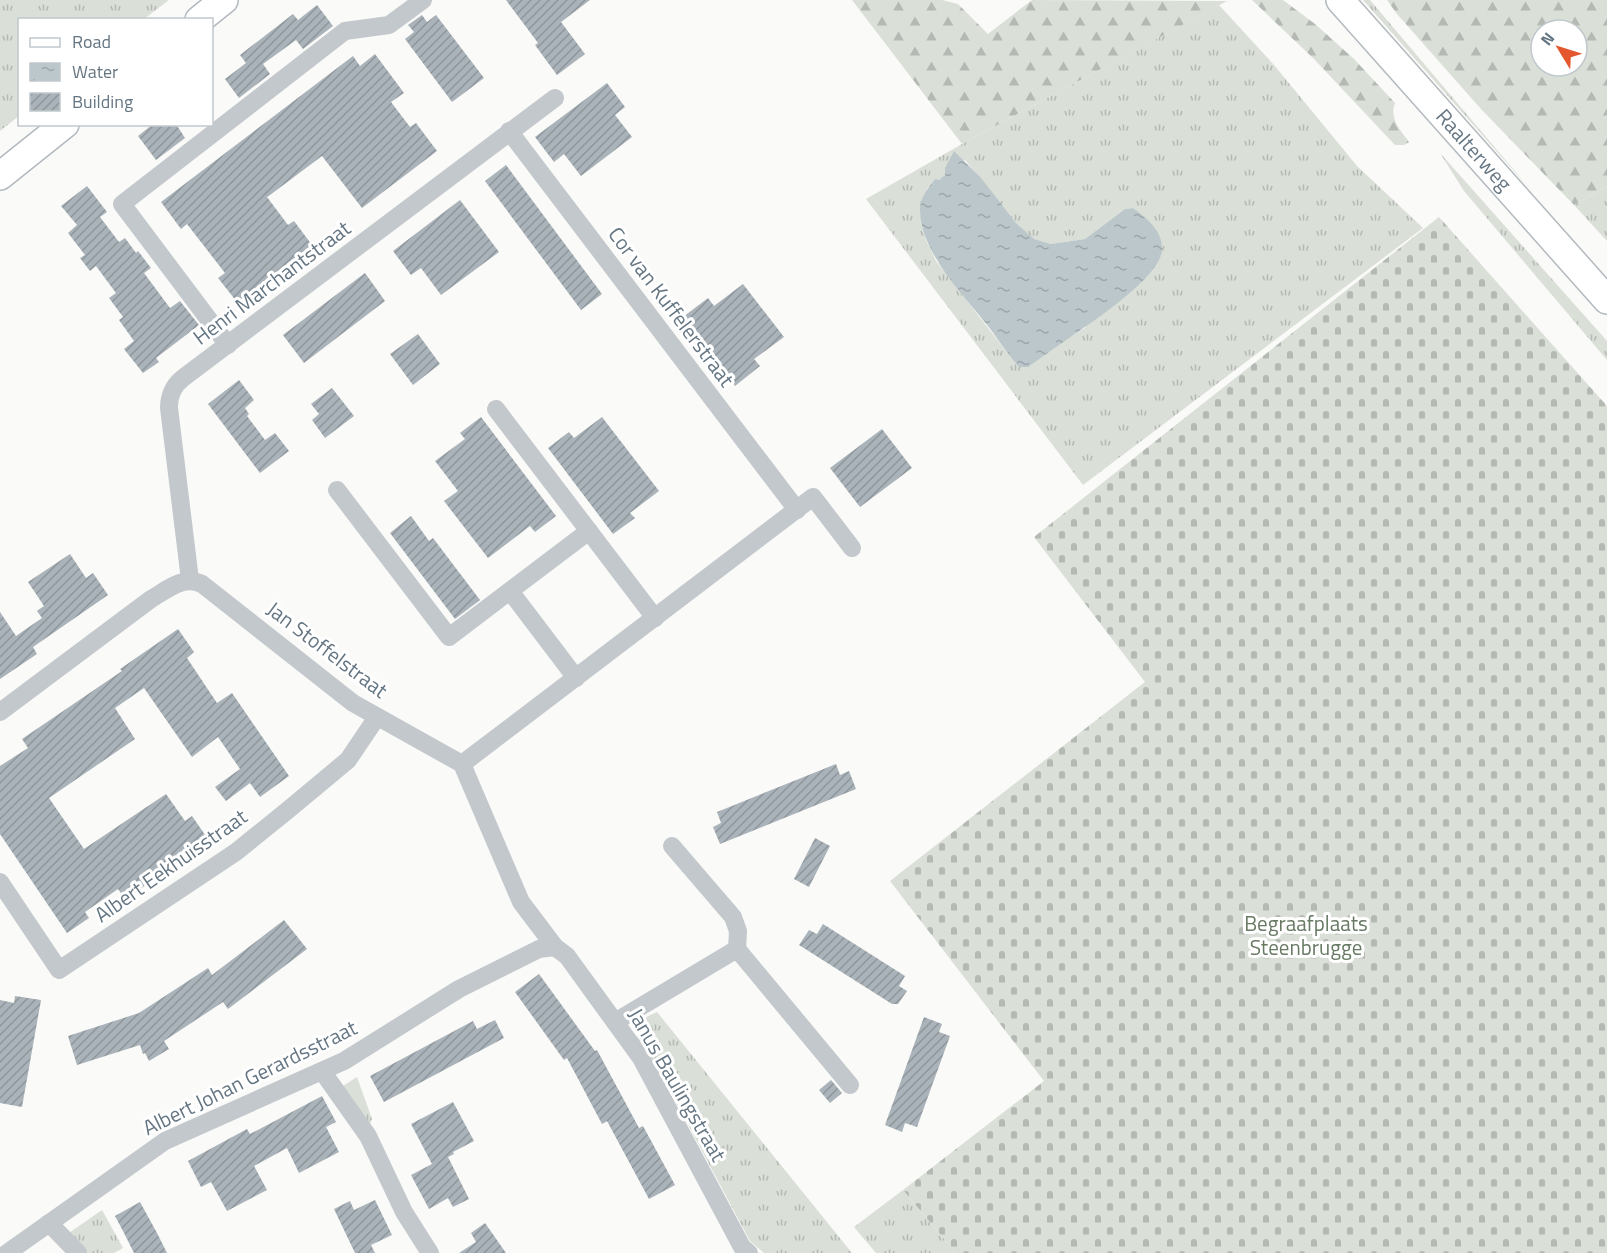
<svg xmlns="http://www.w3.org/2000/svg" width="1607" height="1253" font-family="'Titillium Web',sans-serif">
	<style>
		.grass { fill: url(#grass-tufts); fill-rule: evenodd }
		.forest { fill: url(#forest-firs); fill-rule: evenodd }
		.cemetery { fill: url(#cemetery-stones) }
		.water { fill: url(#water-ripples) }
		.building { fill: url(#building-hatch) }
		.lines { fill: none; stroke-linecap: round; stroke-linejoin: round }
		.secondary-casing { stroke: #b3babf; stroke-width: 30 }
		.street { stroke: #c3c8cc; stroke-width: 18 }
		.secondary { stroke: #fff; stroke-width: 27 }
		.labels { text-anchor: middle; stroke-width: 6; stroke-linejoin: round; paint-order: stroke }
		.street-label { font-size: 21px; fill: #657683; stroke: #fff }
		.park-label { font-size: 21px; fill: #687a64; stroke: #fff }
	</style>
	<defs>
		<pattern id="grass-tufts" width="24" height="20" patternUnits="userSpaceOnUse" patternTransform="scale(1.5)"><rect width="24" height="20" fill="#dadfd7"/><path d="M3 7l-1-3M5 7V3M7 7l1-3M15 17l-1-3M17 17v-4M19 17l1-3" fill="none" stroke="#b4b9b4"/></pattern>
		<pattern id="forest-firs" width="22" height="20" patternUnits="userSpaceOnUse" patternTransform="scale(1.5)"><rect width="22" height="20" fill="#dadfd7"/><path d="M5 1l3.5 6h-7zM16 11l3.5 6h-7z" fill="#b4b9b4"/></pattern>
		<pattern id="cemetery-stones" width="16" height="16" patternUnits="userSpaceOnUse" patternTransform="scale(1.5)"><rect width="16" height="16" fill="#dadfd7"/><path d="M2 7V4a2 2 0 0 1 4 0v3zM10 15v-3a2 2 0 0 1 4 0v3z" fill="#b4b9b4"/></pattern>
		<pattern id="water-ripples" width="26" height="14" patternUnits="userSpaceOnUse" patternTransform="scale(1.5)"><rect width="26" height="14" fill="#bbc7cb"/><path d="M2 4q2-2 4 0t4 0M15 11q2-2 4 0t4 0" fill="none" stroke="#9ca6aa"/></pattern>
		<pattern id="building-hatch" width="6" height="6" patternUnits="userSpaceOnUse" patternTransform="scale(1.5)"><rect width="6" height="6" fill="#aab3b9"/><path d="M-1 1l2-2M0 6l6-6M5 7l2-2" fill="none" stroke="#8e969c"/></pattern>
	</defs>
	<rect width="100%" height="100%" fill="#fafaf8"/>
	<g class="grass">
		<polygon points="0,0 169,0 144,19 20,20 19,116 0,131"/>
		<polygon points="1363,0 1370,0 1530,189"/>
		<path d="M 1219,5 L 1274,65 L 1357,166 L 1423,228 L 1083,485 L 866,199 L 962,144 ZM 965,160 L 1016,223 L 1033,239 L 1051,244 L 1085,239 L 1125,209 L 1133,208 L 1085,328 L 1046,352 L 1029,367 L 1006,351 L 936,261 L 926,240 L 920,212 L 927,189 L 934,180 L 939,180 Z"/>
		<polygon points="1440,153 1607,341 1607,360 1464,191"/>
		<polygon points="1607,186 1607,241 1574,205"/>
		<polygon points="657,1012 852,1253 764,1253 750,1241 655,1063 637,1038 640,1020"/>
		<polygon points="357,1077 372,1119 370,1124 343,1086"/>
		<polygon points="903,1190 956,1253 876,1253 854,1227"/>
		<polygon points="102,1210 123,1248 114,1253 83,1253 66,1235"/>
	</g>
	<g class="forest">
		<polygon points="852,0 942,0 958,4 988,34 1032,0 1227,1 962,144"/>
		<path d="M 1252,0 L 1283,0 L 1315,24 L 1354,59 L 1395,103 C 1389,118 1400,130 1409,142 L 1404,145 L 1395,145 L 1314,59 Z"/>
		<path d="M 1387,0 L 1607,0 L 1607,186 L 1574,205 L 1481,109 L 1397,14 ZM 1541,30 L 1577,30 L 1577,66 L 1541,66 Z"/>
	</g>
	<polygon class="cemetery" points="1439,217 1607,406 1607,1253 956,1253 903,1190 1044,1081 890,881 1145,682 1034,537"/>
	<path class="water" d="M 954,151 L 981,178 L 1016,223 L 1034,239 L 1051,244 L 1085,239 L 1125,209 L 1133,208 C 1146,218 1162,230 1162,248 C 1164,282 1056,344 1029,367 L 1019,367 C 1009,355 1000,343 991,330 C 965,296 923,257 920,212 C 919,200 927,189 935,179 L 939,180 L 945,175 L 945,168 Z"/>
	<g class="building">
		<polygon points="506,0 590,0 561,22 585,54 557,75 535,45 538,43"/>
		<polygon points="317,5 333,26 303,49 296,40 263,64 270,74 239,98 225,79 246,63 240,55 293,14 298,20"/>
		<polygon points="422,15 427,22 436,15 484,78 452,102 405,39 414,32 408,25"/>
		<polygon points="375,54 404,93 391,102 410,127 416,123 437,151 362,208 322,156 270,195 267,197 288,225 294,221 312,245 237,302 218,278 225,273 187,224 181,229 161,202 353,56 360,66"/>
		<polygon points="607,83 625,107 615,115 632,137 581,176 564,154 554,162 535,137"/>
		<polygon points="153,124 176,124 185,138 156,160 138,136"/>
		<polygon points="506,165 602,294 581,310 485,181"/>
		<polygon points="87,186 107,212 100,217 119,242 125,238 136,253 138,251 151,268 144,273 170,308 180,301 199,325 156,358 159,362 143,373 124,349 134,341 119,320 123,317 109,298 116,293 96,266 90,271 80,258 85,255 68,233 77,225 61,206"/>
		<polygon points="460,200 499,252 441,295 421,268 411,275 393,251"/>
		<polygon points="365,273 385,301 304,363 283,335"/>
		<polygon points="743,284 784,337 754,359 760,366 735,386 683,317 708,298 714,306"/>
		<polygon points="418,334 440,364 413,385 390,354"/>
		<polygon points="239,380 254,400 245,408 249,414 247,416 265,440 275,433 289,451 260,473 208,404"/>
		<polygon points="332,388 354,416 325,438 312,420 319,414 311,404"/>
		<polygon points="481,417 556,516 535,532 530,526 488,558 444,501 458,491 435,461 465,439 460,433"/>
		<polygon points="602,417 659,491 630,513 635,518 613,534 548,448 569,432 574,438"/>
		<polygon points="882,429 912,468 860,507 830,468"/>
		<polygon points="411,516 429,541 433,538 480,600 455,619 390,533"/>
		<polygon points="70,554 86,578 93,573 108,595 33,647 37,654 0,679 0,612 16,636 42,618 37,611 44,606 28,582"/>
		<polygon points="178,629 194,652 187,658 217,703 232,693 289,776 260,797 250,783 226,801 215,787 240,769 218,737 192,757 144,688 115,708 135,739 49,798 84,849 166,794 185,821 192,816 210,842 125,899 118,889 85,912 89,918 67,933 0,834 0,766 28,748 22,739 122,671 120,669"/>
		<polygon points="836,764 840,775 849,771 856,789 720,844 713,827 721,823 717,812"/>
		<polygon points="815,838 830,846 809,887 794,879"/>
		<polygon points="284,920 307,949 228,1009 223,1002 164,1041 169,1049 149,1061 145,1053 143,1054 140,1045 77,1065 68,1036 139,1013 208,968 212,975"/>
		<polygon points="823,924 905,976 899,986 907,991 898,1004 892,1004 799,945 809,930 817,934"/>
		<polygon points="539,974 595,1051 597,1050 639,1128 643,1126 675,1185 649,1199 607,1121 602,1124 567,1058 564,1060 515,992"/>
		<polygon points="15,996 41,1000 22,1107 0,1103 0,1000 14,1003"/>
		<polygon points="924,1017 942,1024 939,1032 950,1036 917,1127 905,1123 902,1132 885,1125"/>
		<polygon points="495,1020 504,1038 384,1102 370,1076 473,1021 477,1029"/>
		<polygon points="831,1080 842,1093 830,1103 819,1090"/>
		<polygon points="322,1096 336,1122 326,1127 339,1152 299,1173 287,1148 254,1166 267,1190 227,1211 211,1182 201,1187 188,1161 247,1129 250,1134"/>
		<polygon points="453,1102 474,1141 453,1152 454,1154 448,1157 469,1199 453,1207 448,1198 429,1209 411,1175 432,1164 411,1124"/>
		<polygon points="375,1200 392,1235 371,1245 375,1253 355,1253 334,1209 350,1201 354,1210"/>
		<polygon points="140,1202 157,1233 167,1253 134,1253 123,1231 115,1216"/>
		<polygon points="485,1223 506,1253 459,1253 476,1242 471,1233"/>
	</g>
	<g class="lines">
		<defs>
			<g id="secondary">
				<path id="s1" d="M 1340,0 L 1607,300"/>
				<polyline points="199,20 224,0"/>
				<polyline points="0,176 65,124"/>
			</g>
		</defs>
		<use href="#secondary" class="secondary-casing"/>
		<g class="street">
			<polyline points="509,131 797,510"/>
			<polyline points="228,345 122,204 345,31 389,25 423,0"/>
			<polyline points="496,409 655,618"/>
			<polyline points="337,490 449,637 589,531"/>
			<path d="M 190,580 L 169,408 C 169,395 173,386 183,378 L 555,98"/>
			<polyline points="510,591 576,678"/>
			<path d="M 0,712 L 151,599 C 167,590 183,575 202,584 L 353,703 L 462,764 L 521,902 L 555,947 L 567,956 L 641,1058 L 742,1247 L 749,1253"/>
			<polyline points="462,764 813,497 852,548"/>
			<polyline points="0,882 59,970 236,852 288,810 348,760 377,717"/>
			<polyline points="737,949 850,1085"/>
			<polyline points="615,1022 737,949 738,931 733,917 672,846"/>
			<polyline points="322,1071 368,1136 404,1212 430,1253"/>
			<polyline points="49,1223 78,1253"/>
			<polyline points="7,1253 165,1141 344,1061 459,989 539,949 555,947"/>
		</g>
		<use href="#secondary" class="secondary"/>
	</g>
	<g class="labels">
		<g class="street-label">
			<text dy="7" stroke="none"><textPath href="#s1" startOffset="201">Raalterweg</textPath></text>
			<text transform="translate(272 283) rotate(-37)" y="7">Henri Marchantstraat</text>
			<text transform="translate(671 307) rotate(53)" y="7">Cor van Kuffelerstraat</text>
			<text transform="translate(327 650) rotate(37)" y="7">Jan Stoffelstraat</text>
			<text transform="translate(171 866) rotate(-35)" y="7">Albert Eekhuisstraat</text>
			<text transform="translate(250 1078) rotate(-26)" y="7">Albert Johan Gerardsstraat</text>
			<text transform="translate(677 1085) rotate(60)" y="7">Janus Baulingstraat</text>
		</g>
		<g class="park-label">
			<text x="1306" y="931">Begraafplaats<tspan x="1306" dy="24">Steenbrugge</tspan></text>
		</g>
	</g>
	<rect x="18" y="18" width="195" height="108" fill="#ffffff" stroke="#c1c8cd" stroke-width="1.5"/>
	<rect x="30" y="38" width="30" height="9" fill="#ffffff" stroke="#c1c8cd" stroke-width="1.5"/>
	<text x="72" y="48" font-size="18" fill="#657683">Road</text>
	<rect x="30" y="63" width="30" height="18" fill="url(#water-ripples)" stroke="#c1c8cd" stroke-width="1.5"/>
	<text x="72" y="78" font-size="18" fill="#657683">Water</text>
	<rect x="30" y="93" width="30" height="18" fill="url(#building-hatch)" stroke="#c1c8cd" stroke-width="1.5"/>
	<text x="72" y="108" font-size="18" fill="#657683">Building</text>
	<g transform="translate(1559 48) rotate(308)"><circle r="28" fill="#ffffff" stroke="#c1c8cd" stroke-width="1.5"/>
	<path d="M0-4.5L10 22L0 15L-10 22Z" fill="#e4572e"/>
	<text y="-9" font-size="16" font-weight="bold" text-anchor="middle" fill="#657683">N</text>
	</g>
</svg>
